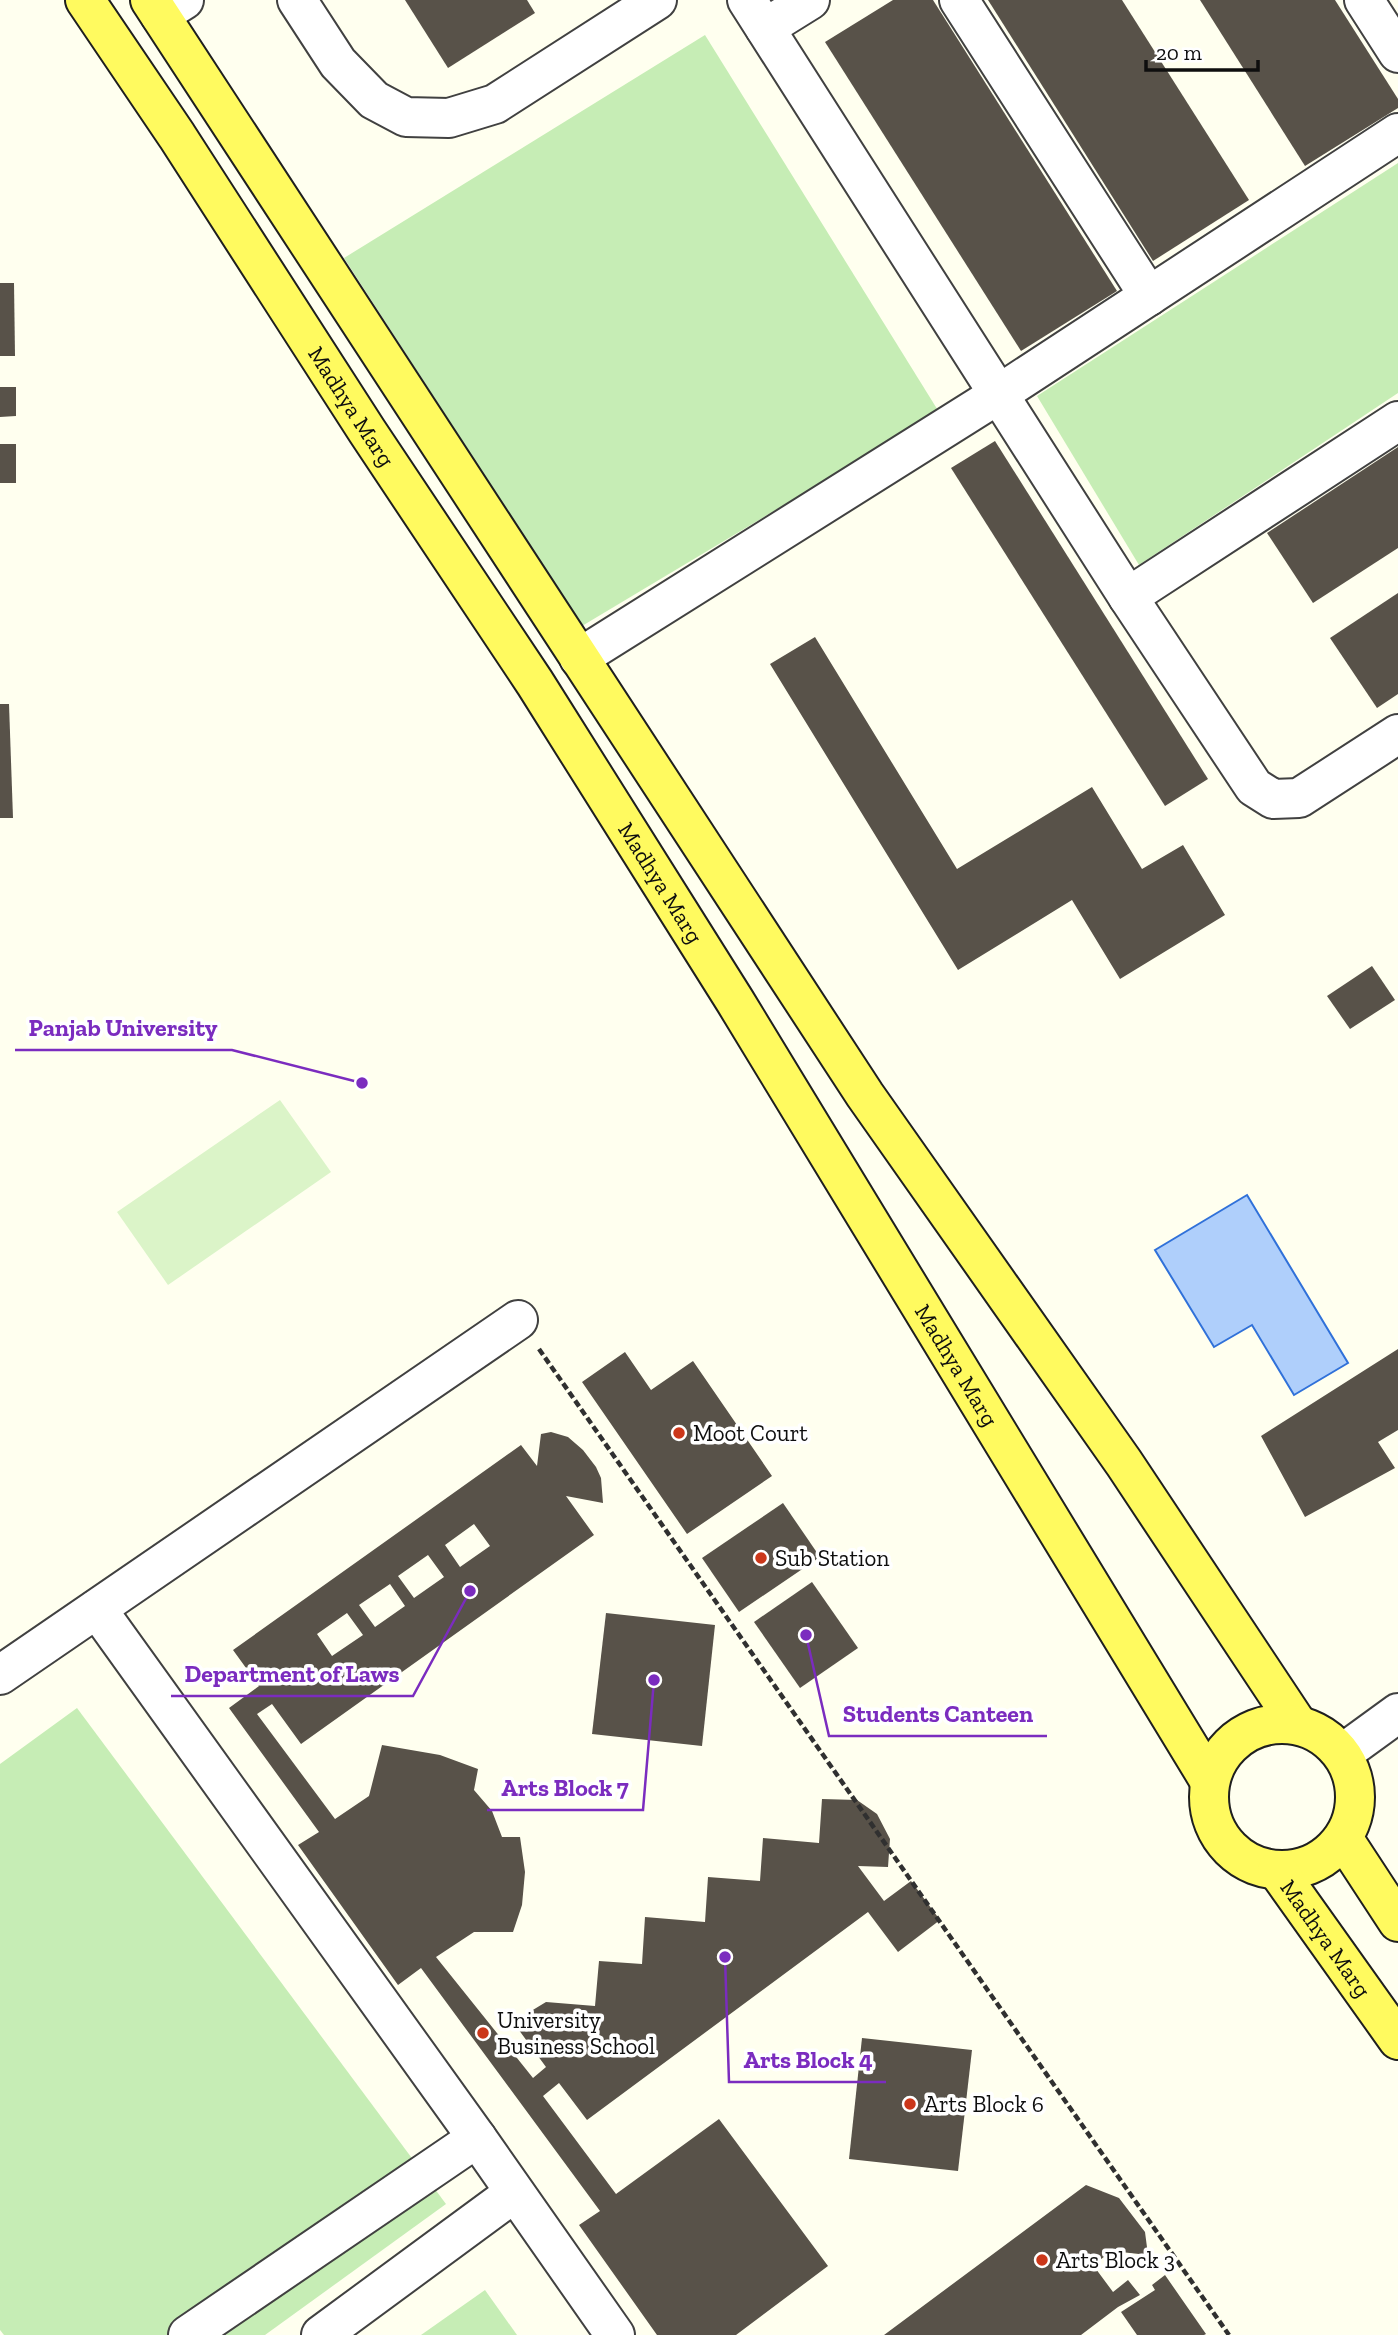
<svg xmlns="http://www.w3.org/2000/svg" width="1398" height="2335" font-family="'Zilla Slab',serif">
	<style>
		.green { fill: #c6edb5 }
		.pitch { fill: #dbf4c8 }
		.water { fill: #afcffb; stroke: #3071d9; stroke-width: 2 }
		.building { fill: #585249; fill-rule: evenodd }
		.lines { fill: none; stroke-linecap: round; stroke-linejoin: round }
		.minor-casing { stroke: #414141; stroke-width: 42 }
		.major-casing { stroke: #1f1f1f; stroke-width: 42 }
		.path { stroke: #303030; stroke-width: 4.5; stroke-dasharray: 7 3.5; stroke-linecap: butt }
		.minor { stroke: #fff; stroke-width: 38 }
		.major { stroke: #fffa5f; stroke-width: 38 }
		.poi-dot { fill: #cb371a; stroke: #fff; stroke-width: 2.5 }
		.labels { text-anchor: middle; stroke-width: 7; stroke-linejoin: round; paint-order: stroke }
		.street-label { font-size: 23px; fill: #0e0e0e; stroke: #fff }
		.poi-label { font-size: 23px; fill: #0e0e0e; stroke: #fff; text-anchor: start }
		.leader { fill: none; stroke: #7b2cbf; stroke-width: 2.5 }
		.callout-dot { fill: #7b2cbf; stroke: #fff; stroke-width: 2.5 }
		.callout-label { font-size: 24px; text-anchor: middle; font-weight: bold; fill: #7b2cbf; stroke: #fff; stroke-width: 7; stroke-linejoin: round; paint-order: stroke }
	</style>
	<rect width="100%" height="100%" fill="#ffffef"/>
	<g class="green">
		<polygon points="705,35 939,412 582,626 344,258"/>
		<polygon points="1398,163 1398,393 1139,565 1037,396"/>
		<polygon points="77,1708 446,2204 265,2335 4,2335 0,2330 0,1764"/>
		<polygon points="485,2290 517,2335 421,2335"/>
	</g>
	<polygon class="pitch" points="280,1100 331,1172 168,1285 117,1212"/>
	<polygon class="water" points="1247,1195 1348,1363 1294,1395 1252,1325 1214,1347 1155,1250"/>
	<g class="building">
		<polygon points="405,0 527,0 535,13 448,68"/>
		<polygon points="893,0 933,0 1117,291 1021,351 825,42"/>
		<polygon points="988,0 1122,0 1249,200 1153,261"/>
		<polygon points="1200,0 1335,0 1398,99 1398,108 1305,166"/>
		<polygon points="0,283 14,283 15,356 0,356"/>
		<polygon points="0,387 16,387 16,416 0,417"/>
		<polygon points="995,441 1208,779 1165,806 951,468"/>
		<rect x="0" y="444" width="16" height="39"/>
		<polygon points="1398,447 1398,548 1313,603 1267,533"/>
		<polygon points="1398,593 1398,694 1377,708 1330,638"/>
		<polygon points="815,637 957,869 1092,787 1142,869 1183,845 1225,915 1120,979 1072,900 958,970 770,664"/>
		<polygon points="0,704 9,704 13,818 0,818"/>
		<polygon points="1372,966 1395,1000 1350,1029 1327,996"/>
		<polygon points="1398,1349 1398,1430 1378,1442 1395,1468 1305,1517 1261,1436"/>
		<polygon points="625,1352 651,1390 693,1361 772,1476 687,1534 582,1382"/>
		<path d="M 551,1432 L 568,1437 L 583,1450 L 596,1467 L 601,1478 L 603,1503 L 566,1496 L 594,1535 L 301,1744 L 272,1704 L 257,1714 L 335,1819 L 369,1796 L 382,1745 L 440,1755 L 478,1769 L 474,1790 L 492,1811 L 502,1837 L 520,1837 L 525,1872 L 522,1905 L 513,1932 L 474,1932 L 436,1957 L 533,2078 L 546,2067 L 513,2022 L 546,2002 L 595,2006 L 599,1961 L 642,1964 L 645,1917 L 705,1922 L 708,1877 L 760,1881 L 763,1838 L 819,1843 L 822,1799 L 857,1800 L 877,1814 L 890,1839 L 888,1867 L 858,1866 L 884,1901 L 911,1881 L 940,1920 L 898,1952 L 868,1912 L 587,2120 L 559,2083 L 543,2096 L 616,2194 L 719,2119 L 828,2266 L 736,2335 L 657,2335 L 579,2225 L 600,2211 L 421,1968 L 398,1985 L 298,1845 L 319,1832 L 229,1708 L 259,1686 L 233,1650 L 521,1445 L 537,1466 L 541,1434 ZM 474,1524 L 490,1546 L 460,1567 L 445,1545 ZM 428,1555 L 444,1577 L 414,1598 L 398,1576 ZM 390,1584 L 405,1606 L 375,1627 L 359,1605 ZM 347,1613 L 363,1635 L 332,1656 L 317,1634 Z"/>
		<polygon points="783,1503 820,1557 739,1612 702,1558"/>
		<polygon points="812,1582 858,1648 800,1688 754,1622"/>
		<polygon points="606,1613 715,1625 702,1746 592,1734"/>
		<polygon points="862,2038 972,2050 958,2171 849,2159"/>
		<polygon points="1086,2185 1119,2198 1145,2232 1148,2255 1112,2251 1093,2265 1113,2292 1128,2280 1140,2295 1118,2307 1081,2335 884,2335"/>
		<polygon points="1165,2275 1206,2334 1204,2335 1137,2335 1121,2312 1155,2290 1152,2285"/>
	</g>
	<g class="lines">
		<defs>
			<g id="minor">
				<polyline points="297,0 338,63 374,100 406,117 449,118 495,104 657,0"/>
				<polyline points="747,0 1128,597 1254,787 1273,799 1299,798 1398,734"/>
				<polyline points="959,0 1149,296"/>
				<polyline points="1364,0 1398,53"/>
				<polyline points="160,15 184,0"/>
				<polyline points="765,28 810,0"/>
				<polyline points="1128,597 1398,421"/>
				<polyline points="579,658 999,394 1398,133"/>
				<polyline points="97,1609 477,2138 615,2335"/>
				<polyline points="0,1675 518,1320"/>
				<polyline points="1343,1753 1398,1713"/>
				<polyline points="188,2335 477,2138"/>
				<polyline points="321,2335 514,2193"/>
			</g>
			<g id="major">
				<path id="s1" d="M 85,0 L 177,136 L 367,431 L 535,683 L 735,1001 L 1209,1780"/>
				<polyline points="150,0 865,1095 1124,1463 1298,1725"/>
				<circle cx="1282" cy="1797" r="73"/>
				<polyline points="1343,1838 1398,1922"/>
				<path id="s2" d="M 1277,1870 L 1398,2040"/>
			</g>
		</defs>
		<use href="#minor" class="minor-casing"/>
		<use href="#major" class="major-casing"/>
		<polyline class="path" points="539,1349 1229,2335"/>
		<use href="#minor" class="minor"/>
		<use href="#major" class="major"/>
	</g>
	<g class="poi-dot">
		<circle cx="679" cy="1433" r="7"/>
		<circle cx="761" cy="1558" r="7"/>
		<circle cx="483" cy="2033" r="7"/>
		<circle cx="910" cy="2104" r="7"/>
		<circle cx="1042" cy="2260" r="7"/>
	</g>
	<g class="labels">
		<g class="street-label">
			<text dy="8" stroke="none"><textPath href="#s1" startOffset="486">Madhya Marg</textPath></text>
			<text dy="8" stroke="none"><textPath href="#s1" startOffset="1054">Madhya Marg</textPath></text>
			<text dy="8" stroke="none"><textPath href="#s1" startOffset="1620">Madhya Marg</textPath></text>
			<text dy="8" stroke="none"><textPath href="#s2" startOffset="84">Madhya Marg</textPath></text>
		</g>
		<g class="poi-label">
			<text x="693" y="1441">Moot Court</text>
			<text x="775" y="1566">Sub Station</text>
			<text x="497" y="2028">University<tspan x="497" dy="26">Business School</tspan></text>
			<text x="924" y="2112">Arts Block 6</text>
			<text x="1056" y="2268">Arts Block 3</text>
		</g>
	</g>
	<path class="leader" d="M362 1083L232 1050H15M470 1591L413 1696H171M806 1635L829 1736H1047M654 1680L643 1810H487M725 1957L729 2082H886"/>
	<g class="callout-dot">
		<circle cx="362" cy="1083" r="7"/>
		<circle cx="470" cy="1591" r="7"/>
		<circle cx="806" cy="1635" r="7"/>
		<circle cx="654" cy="1680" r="7"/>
		<circle cx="725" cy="1957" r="7"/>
	</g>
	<g class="callout-label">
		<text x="123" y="1036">Panjab University</text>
		<text x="292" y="1682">Department of Laws</text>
		<text x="938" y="1722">Students Canteen</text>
		<text x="565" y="1796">Arts Block 7</text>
		<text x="808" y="2068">Arts Block 4</text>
	</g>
	<path d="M1146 60v10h112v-10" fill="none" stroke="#0e0e0e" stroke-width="3.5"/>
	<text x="1156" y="60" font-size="21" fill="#0e0e0e" stroke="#ffffff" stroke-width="5" paint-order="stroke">20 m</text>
</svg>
